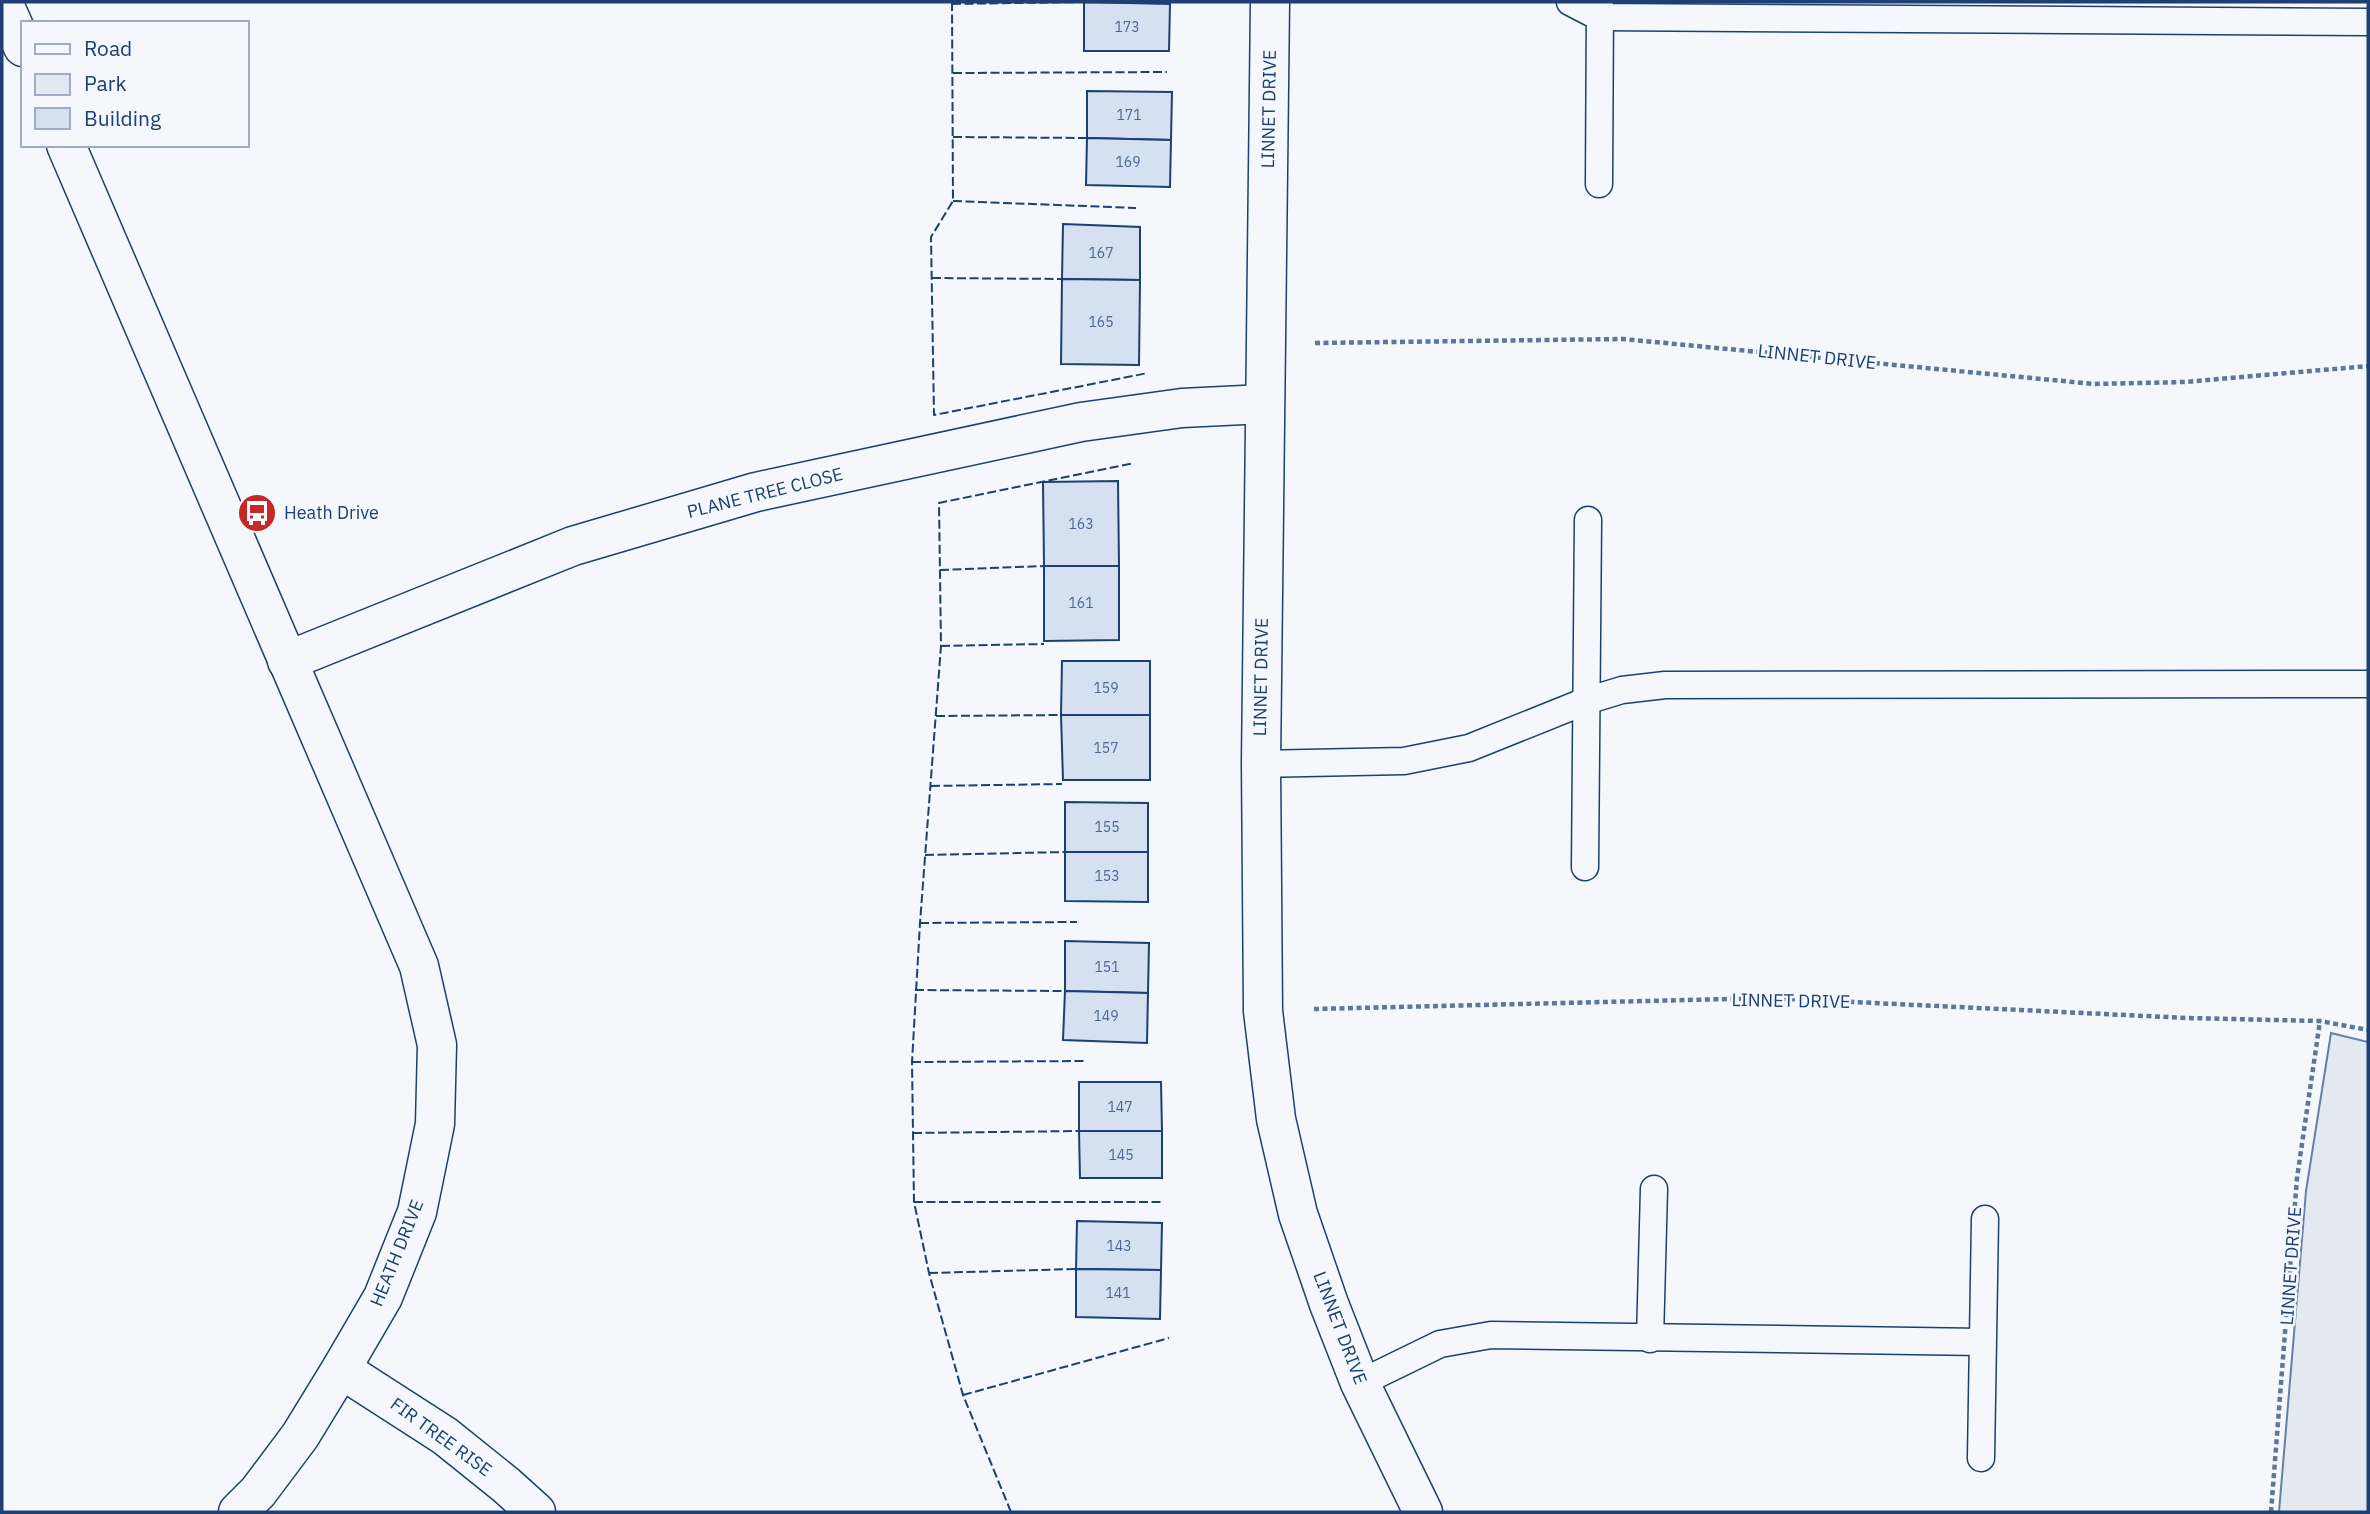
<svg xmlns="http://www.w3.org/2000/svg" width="2370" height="1514" font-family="'IBM Plex Sans',sans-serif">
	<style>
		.green { fill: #e3e9f0; stroke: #687fa3; stroke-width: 2 }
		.building { fill: #d5e0f0; stroke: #1d3f73; stroke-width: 2 }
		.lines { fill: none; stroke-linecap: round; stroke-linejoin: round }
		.lane-casing { stroke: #1d3f73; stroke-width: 29 }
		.street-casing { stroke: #1d3f73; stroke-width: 41 }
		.path { stroke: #5e769c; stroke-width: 4.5; stroke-dasharray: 5 3.5; stroke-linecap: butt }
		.lane { stroke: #f4f7fb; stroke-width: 26 }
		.street { stroke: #f4f7fb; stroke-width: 38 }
		.fence { stroke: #1d3f73; stroke-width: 2; stroke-dasharray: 9 3.5; stroke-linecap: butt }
		.labels { text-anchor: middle; stroke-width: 5; stroke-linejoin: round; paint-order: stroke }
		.number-label { font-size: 14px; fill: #4b6792 }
		.street-label { font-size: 18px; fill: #1d3f73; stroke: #f4f7fb }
		.poi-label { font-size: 18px; fill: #1d3f73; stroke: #f4f7fb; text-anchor: start }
	</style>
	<rect width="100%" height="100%" fill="#f4f7fb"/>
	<polygon class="green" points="2331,1033 2368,1042 2368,1512 2279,1512 2306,1191"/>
	<g class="building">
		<polygon points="1084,2 1170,2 1170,4"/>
		<polygon points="1084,2 1170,4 1169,51 1084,51"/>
		<polygon points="1087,91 1172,92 1171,140 1087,138"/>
		<polygon points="1087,138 1171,140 1170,187 1086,185"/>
		<polygon points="1063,224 1140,227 1140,280 1062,279"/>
		<polygon points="1062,279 1140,280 1139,365 1061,364"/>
		<polygon points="1118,481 1119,566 1044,566 1043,482"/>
		<polygon points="1044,566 1119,566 1119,640 1044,641"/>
		<polygon points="1062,661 1150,661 1150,715 1061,715"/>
		<polygon points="1061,715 1150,715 1150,780 1063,780"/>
		<polygon points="1065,802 1148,803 1148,852 1065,852"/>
		<polygon points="1065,852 1148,852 1148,902 1065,901"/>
		<polygon points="1065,941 1149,943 1148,993 1065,991"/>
		<polygon points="1065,991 1148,993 1147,1043 1063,1040"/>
		<polygon points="1079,1082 1161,1082 1162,1131 1079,1131"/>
		<polygon points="1079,1131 1162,1131 1162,1178 1080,1178"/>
		<polygon points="1077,1221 1162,1223 1161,1270 1076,1269"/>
		<polygon points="1076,1269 1161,1270 1160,1319 1076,1317"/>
	</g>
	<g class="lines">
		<defs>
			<g id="lane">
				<polyline points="1570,2 1599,17 2368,22"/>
				<polyline points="1599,184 1600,2"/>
				<polyline points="1261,764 1404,761 1469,748 1586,701 1622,690 1665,685 2368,684"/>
				<polyline points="1585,867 1588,520"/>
				<polyline points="1650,1339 1654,1189"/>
				<polyline points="1360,1383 1440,1344 1491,1335 1982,1342"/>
				<polyline points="1981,1458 1985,1219"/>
			</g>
			<g id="street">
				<polyline points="3,2 23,47"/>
				<polyline points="1270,2 1261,764 1263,1011 1276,1119 1298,1214 1329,1304 1360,1383 1423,1512"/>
				<polyline points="66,145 419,966 437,1045 435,1124 417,1212 383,1297 341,1369 300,1436 258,1492 238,1512"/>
				<polyline points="287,661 573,546 756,492 1081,422 1182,408 1264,404"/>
				<polyline points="341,1369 445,1436 506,1485 536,1512"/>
			</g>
		</defs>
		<use href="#lane" class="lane-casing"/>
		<use href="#street" class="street-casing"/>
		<g class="path">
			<polyline points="1315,343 1623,339 2094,384 2185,382 2368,366"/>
			<polyline points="1314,1009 1770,998 2187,1018 2320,1021 2368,1030"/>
			<polyline points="2271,1512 2297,1178 2320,1021"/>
		</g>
		<use href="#lane" class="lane"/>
		<use href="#street" class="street"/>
		<g class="fence">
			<polyline points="952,2 953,201 931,237 934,415 1148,373"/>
			<polyline points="952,4 1084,2"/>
			<polyline points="953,73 1167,72"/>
			<polyline points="953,137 1087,138"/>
			<polyline points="953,201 1136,208"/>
			<polyline points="932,278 1062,279"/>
			<polyline points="940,570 1044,566"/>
			<polyline points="941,646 1044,644"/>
			<polyline points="936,716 1061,715"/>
			<polyline points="931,786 1062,784"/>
			<polyline points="925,855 1065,852"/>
			<polyline points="920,923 1077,922"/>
			<polyline points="915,990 1065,991"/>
			<polyline points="912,1062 1086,1061"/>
			<polyline points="913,1133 1079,1131"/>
			<polyline points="914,1202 1162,1202"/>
			<polyline points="929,1273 1076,1269"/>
			<polyline points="963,1395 1169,1338"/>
			<polyline points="1011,1512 963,1395 929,1273 914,1202 912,1062 920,923 941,646 939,503 1134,463"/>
		</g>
	</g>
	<defs>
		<symbol id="bus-disc" viewBox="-11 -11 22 22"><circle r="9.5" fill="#c62828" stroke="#f4f7fb"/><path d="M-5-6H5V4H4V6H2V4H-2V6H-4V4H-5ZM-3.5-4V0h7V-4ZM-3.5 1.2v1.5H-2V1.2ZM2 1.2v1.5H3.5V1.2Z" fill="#fff"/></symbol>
	</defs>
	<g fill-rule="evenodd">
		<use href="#bus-disc" x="235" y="491" width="44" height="44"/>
	</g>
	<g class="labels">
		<g class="number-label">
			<text x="1127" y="32">173</text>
			<text x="1129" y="120">171</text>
			<text x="1128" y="167">169</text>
			<text x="1101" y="258">167</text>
			<text x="1101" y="327">165</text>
			<text x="1081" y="529">163</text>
			<text x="1081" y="608">161</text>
			<text x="1106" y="693">159</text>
			<text x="1106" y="753">157</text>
			<text x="1107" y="832">155</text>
			<text x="1107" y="881">153</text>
			<text x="1107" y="972">151</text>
			<text x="1106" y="1021">149</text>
			<text x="1120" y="1112">147</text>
			<text x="1121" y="1160">145</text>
			<text x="1119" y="1251">143</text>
			<text x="1118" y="1298">141</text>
		</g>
		<g class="street-label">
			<text transform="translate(1269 109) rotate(-89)" y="6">LINNET DRIVE</text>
			<text transform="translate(1817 357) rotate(6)" y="6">LINNET DRIVE</text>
			<text transform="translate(765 493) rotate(-14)" y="6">PLANE TREE CLOSE</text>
			<text transform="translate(1261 677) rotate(-89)" y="6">LINNET DRIVE</text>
			<text transform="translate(1791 1001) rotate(1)" y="6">LINNET DRIVE</text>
			<text transform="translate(397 1253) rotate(-68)" y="6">HEATH DRIVE</text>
			<text transform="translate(2291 1266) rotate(-86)" y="6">LINNET DRIVE</text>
			<text transform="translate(1340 1328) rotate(69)" y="6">LINNET DRIVE</text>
			<text transform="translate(441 1437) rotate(36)" y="6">FIR TREE RISE</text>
		</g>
		<g class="poi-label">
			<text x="284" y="519">Heath Drive</text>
		</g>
	</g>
	<rect width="2370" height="1514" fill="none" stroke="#1d3f73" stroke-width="7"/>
	<rect x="21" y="21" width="228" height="126" fill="#f4f7fb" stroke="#9eadc5" stroke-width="2"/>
	<rect x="35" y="44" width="35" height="10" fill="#f4f7fb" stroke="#9eadc5" stroke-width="2"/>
	<text x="84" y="56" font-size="21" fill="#1d3f73">Road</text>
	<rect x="35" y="74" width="35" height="21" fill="#e3e9f0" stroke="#9eadc5" stroke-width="2"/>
	<text x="84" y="91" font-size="21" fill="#1d3f73">Park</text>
	<rect x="35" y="108" width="35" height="21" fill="#d5e0f0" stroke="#9eadc5" stroke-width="2"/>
	<text x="84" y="126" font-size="21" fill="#1d3f73">Building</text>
</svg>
